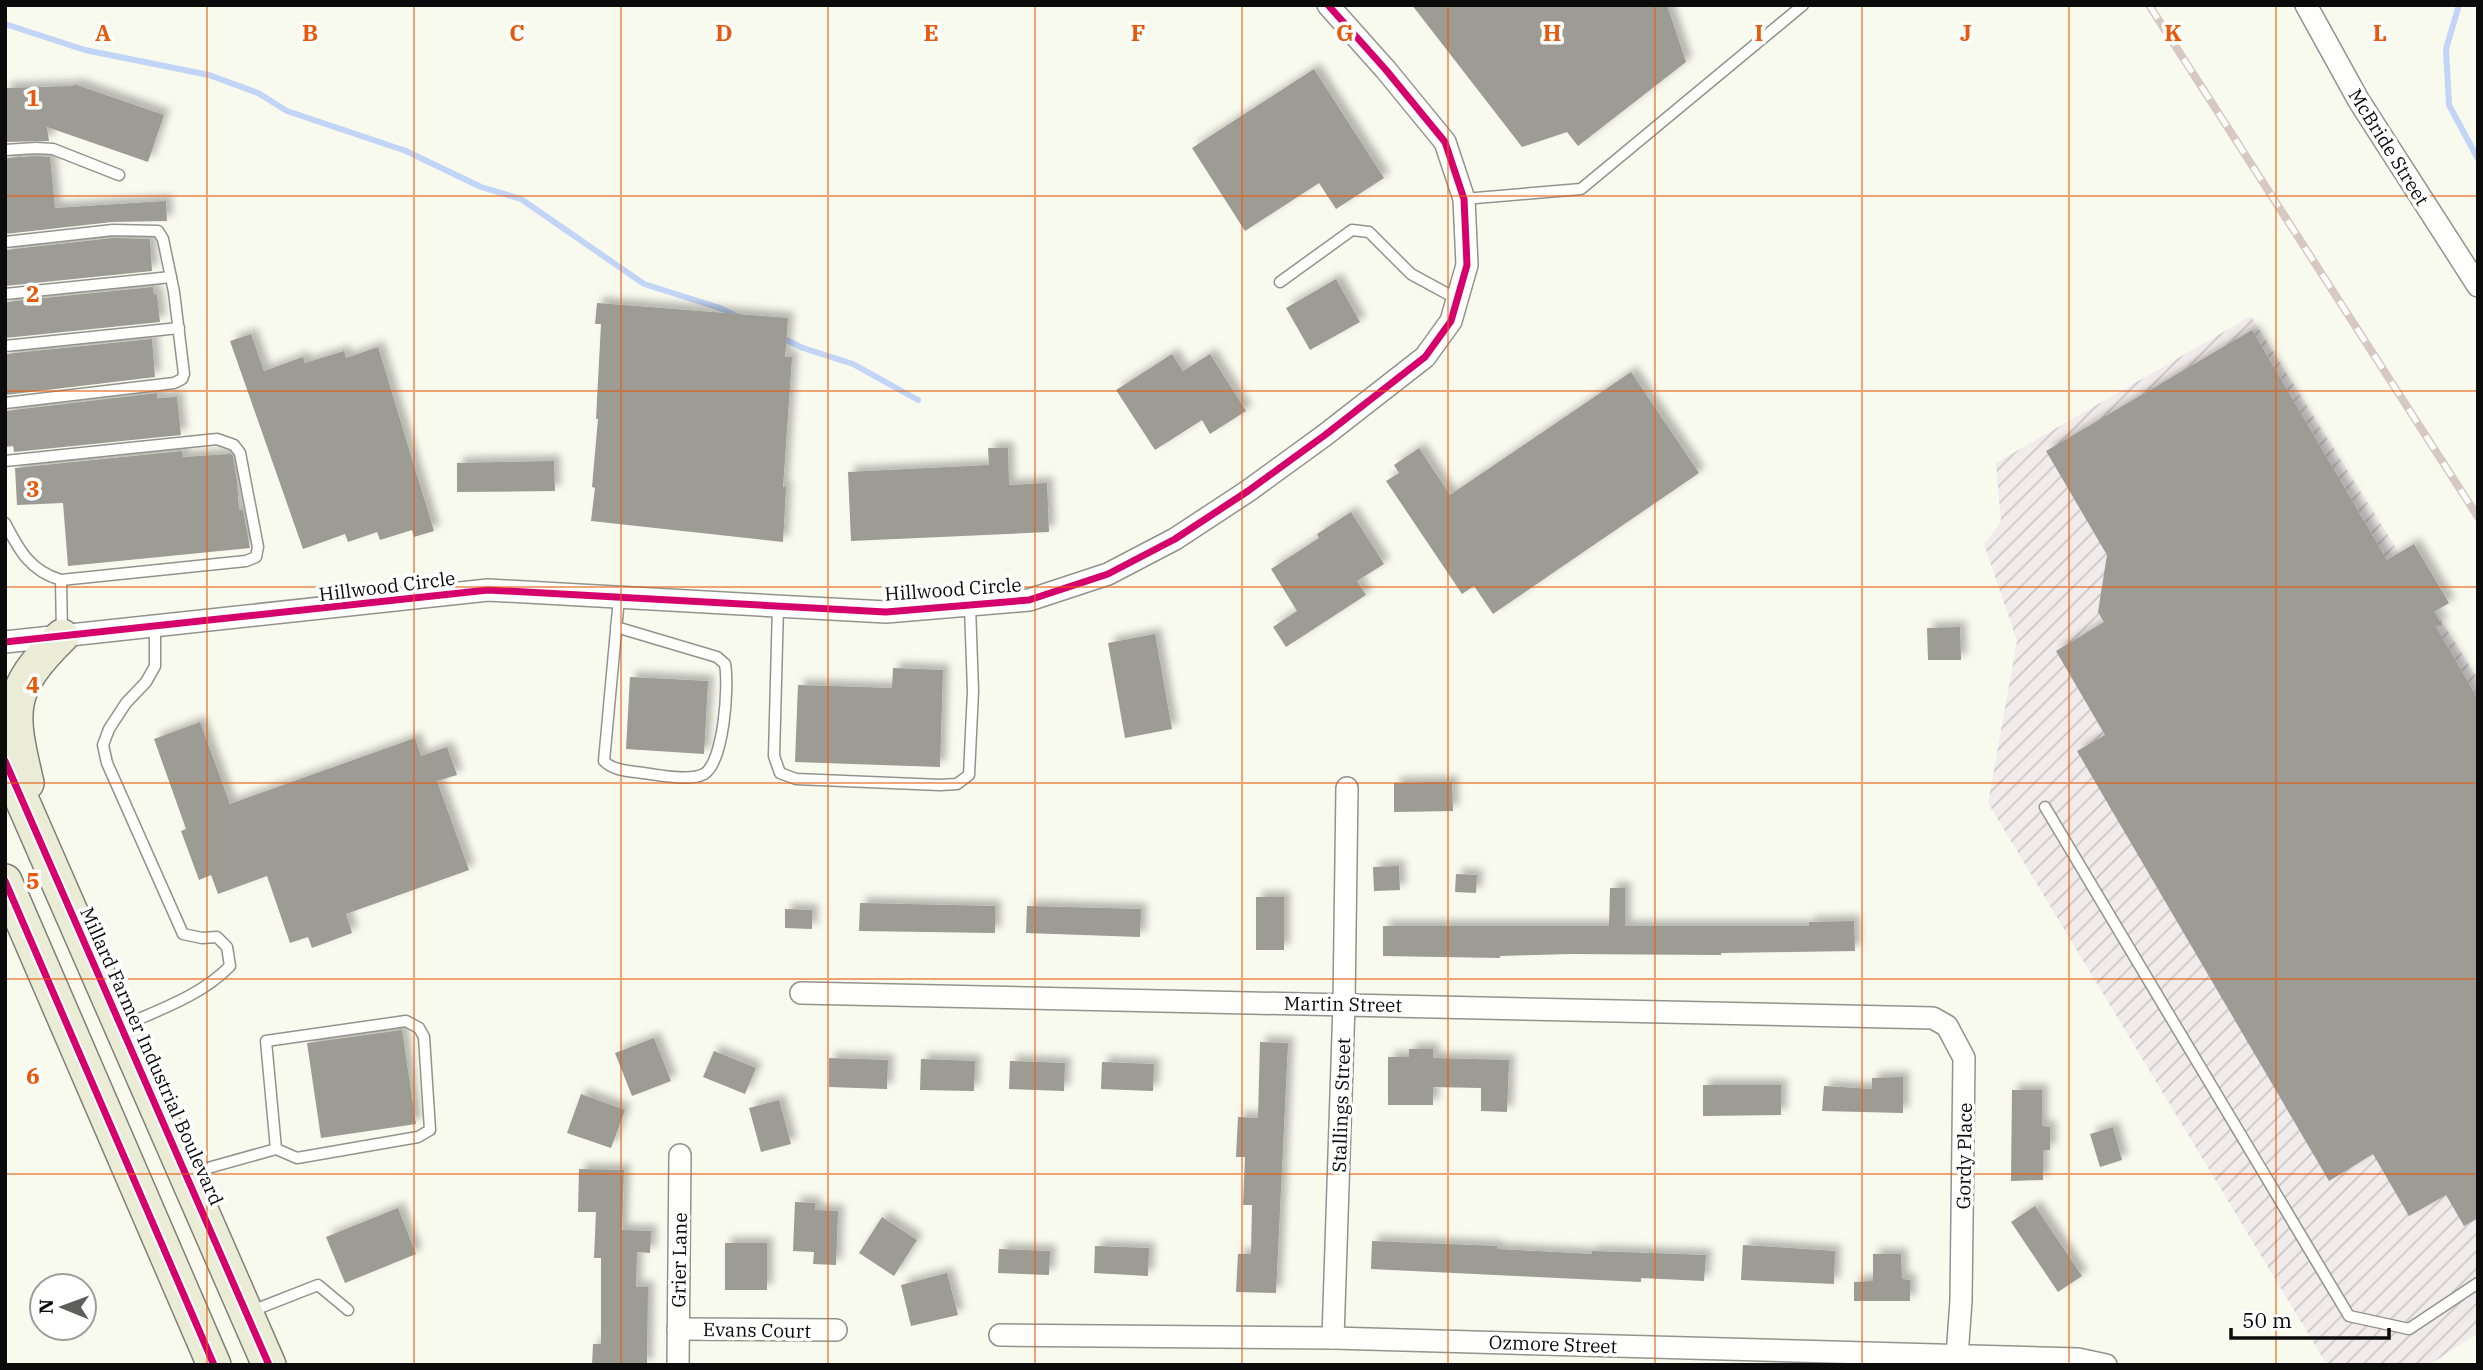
<svg xmlns="http://www.w3.org/2000/svg" width="2483" height="1370" font-family="'IBM Plex Serif',serif">
	<style>
		.industrial { fill: url(#industrial-furrows) }
		.lines { fill: none; stroke-linecap: round; stroke-linejoin: round }
		.stream { stroke: #c2d5f6; stroke-width: 6 }
		.building { fill: #9c9b94; filter: url(#shadow) }
		.lane-casing { stroke: #92938d; stroke-width: 13 }
		.street-casing { stroke: #92938d; stroke-width: 24 }
		.primary-casing { stroke: #7f807a; stroke-width: 36 }
		.lane { stroke: #fefefc; stroke-width: 10 }
		.street { stroke: #fefefc; stroke-width: 21 }
		.primary { stroke: #ebecd6; stroke-width: 33 }
		.rail-casing { stroke: #d7c9c2; stroke-width: 8 }
		.rail { stroke: #fff; stroke-width: 5; stroke-dasharray: 16; stroke-linecap: butt }
		.cycleway-casing { stroke: #fff; stroke-width: 11 }
		.cycleway { stroke: #d6006c; stroke-width: 7 }
		.grid { fill: none; stroke: #e8590c; stroke-width: 2; stroke-opacity: 0.55 }
		.labels { text-anchor: middle; stroke-width: 7; stroke-linejoin: round; paint-order: stroke }
		.street-label { font-size: 19px; fill: #0b0b0b; stroke: #fff }
		.grid-label { font-size: 23px; text-anchor: middle; font-weight: bold; fill: #e8590c; stroke: #fff; stroke-width: 7; stroke-linejoin: round; paint-order: stroke }
	</style>
	<defs>
		<pattern id="industrial-furrows" width="10" height="10" patternUnits="userSpaceOnUse" patternTransform="scale(1.75)"><rect width="10" height="10" fill="#f1ebeb"/><path d="M-1 1l2-2M0 10L10 0M9 11l2-2" fill="none" stroke="#cdc8c8"/></pattern>
		<filter id="shadow"><feDropShadow dx="6" dy="-6" stdDeviation="3.5" flood-color="#0004"/></filter>
	</defs>
	<rect width="100%" height="100%" fill="#f9faee"/>
	<polygon class="industrial" points="2251,316 2478,679 2478,1333 2429,1365 2327,1365 1988,803 2017,641 1984,544 2001,522 1996,463"/>
	<g class="lines">
		<g class="stream">
			<polyline points="2459,5 2446,49 2449,105 2478,159"/>
			<polyline points="5,24 85,50 209,75 258,93 287,111 406,151 481,187 521,199 644,284 720,308 738,317"/>
			<polyline points="780,337 803,348 853,364 918,400"/>
		</g>
	</g>
	<g class="building">
		<polygon points="1412,5 1667,5 1686,62 1578,146 1567,132 1522,147"/>
		<polygon points="1314,69 1384,178 1336,209 1319,183 1245,231 1192,148"/>
		<polygon points="74,84 164,115 148,162 47,127 49,141 5,142 5,88 74,86"/>
		<polygon points="36,156 50,157 55,208 166,201 167,221 112,222 5,234 5,158"/>
		<polygon points="113,238 150,239 152,271 5,286 5,250"/>
		<polygon points="1336,279 1360,322 1310,350 1286,308"/>
		<polygon points="153,287 154,295 157,295 160,322 5,338 5,302"/>
		<polygon points="597,303 788,318 785,357 792,357 783,487 786,487 783,542 591,521 595,488 592,487 598,419 596,419 601,324 595,324"/>
		<polygon points="2252,330 2387,560 2414,544 2449,603 2434,612 2443,626 2435,625 2478,699 2478,1218 2464,1226 2446,1195 2409,1216 2373,1154 2329,1181 2077,751 2105,735 2056,651 2104,622 2098,612 2107,555 2046,451"/>
		<polygon points="251,334 264,371 303,357 305,363 344,351 346,358 378,347 434,531 414,537 412,530 380,540 377,532 348,542 345,534 303,549 230,341"/>
		<polygon points="152,339 155,377 5,395 5,354"/>
		<polygon points="1172,354 1183,371 1210,354 1246,411 1210,434 1202,420 1155,450 1116,390"/>
		<polygon points="1631,372 1699,473 1493,614 1474,586 1462,594 1386,481 1399,473 1394,465 1419,448 1450,495"/>
		<polygon points="157,393 157,398 177,397 181,435 14,452 13,446 5,447 5,411"/>
		<polygon points="988,448 1008,448 1009,485 1047,483 1049,532 851,541 848,472 989,465"/>
		<polygon points="182,451 183,457 231,454 233,456 237,481 239,510 243,510 250,548 68,566 63,503 17,505 15,468"/>
		<polygon points="554,461 555,491 457,492 457,463"/>
		<polygon points="1351,512 1384,564 1357,581 1366,595 1286,647 1273,627 1297,611 1271,569 1319,538 1317,534"/>
		<polygon points="1960,627 1961,660 1928,660 1927,628"/>
		<polygon points="1155,634 1172,729 1125,738 1108,643"/>
		<polygon points="893,668 943,670 940,767 795,762 798,685 892,688"/>
		<polygon points="630,677 708,681 704,754 626,749"/>
		<polygon points="200,722 230,804 415,738 421,756 447,747 457,775 437,781 469,870 346,914 352,933 312,948 308,937 290,943 267,876 218,894 211,875 199,880 181,831 186,829 154,739"/>
		<polygon points="1452,782 1453,811 1394,812 1394,783"/>
		<polygon points="1399,866 1400,890 1374,891 1373,867"/>
		<polygon points="1456,874 1477,875 1476,893 1455,892"/>
		<polygon points="1610,888 1625,888 1625,926 1809,926 1809,922 1854,921 1855,951 1721,953 1721,955 1571,954 1500,956 1500,958 1383,956 1383,926 1609,926"/>
		<rect x="1256" y="897" width="28" height="53"/>
		<polygon points="860,903 995,906 995,933 859,931"/>
		<polygon points="1027,906 1141,909 1140,937 1026,933"/>
		<polygon points="785,909 812,910 812,929 785,928"/>
		<polygon points="402,1030 416,1124 321,1138 307,1043"/>
		<polygon points="654,1038 671,1081 632,1096 615,1053"/>
		<polygon points="1260,1042 1288,1043 1276,1293 1236,1292 1238,1254 1251,1254 1252,1205 1243,1205 1245,1157 1236,1157 1238,1117 1258,1118"/>
		<polygon points="1409,1049 1433,1049 1433,1058 1509,1060 1507,1112 1481,1111 1481,1088 1433,1087 1433,1105 1388,1105 1388,1057 1409,1057"/>
		<polygon points="714,1051 756,1068 745,1094 703,1077"/>
		<polygon points="829,1058 888,1060 887,1089 829,1087"/>
		<polygon points="921,1059 975,1061 974,1091 920,1090"/>
		<polygon points="1010,1061 1065,1063 1064,1091 1009,1089"/>
		<polygon points="1102,1062 1154,1064 1153,1091 1101,1089"/>
		<polygon points="1903,1077 1903,1113 1822,1111 1824,1086 1872,1089 1872,1078"/>
		<polygon points="1703,1085 1781,1085 1781,1115 1703,1116"/>
		<polygon points="2012,1090 2042,1090 2042,1126 2050,1127 2050,1150 2043,1150 2043,1180 2011,1181"/>
		<polygon points="581,1094 625,1110 611,1148 567,1133"/>
		<polygon points="779,1100 791,1144 761,1152 749,1108"/>
		<polygon points="2113,1127 2122,1160 2100,1167 2090,1134"/>
		<polygon points="579,1169 624,1170 622,1230 651,1231 650,1253 637,1252 636,1287 648,1287 647,1365 592,1365 593,1344 601,1344 601,1258 594,1258 596,1212 578,1212"/>
		<polygon points="795,1202 815,1203 815,1210 838,1211 836,1265 813,1264 814,1252 793,1251"/>
		<polygon points="2035,1206 2082,1276 2058,1292 2011,1222"/>
		<polygon points="398,1208 416,1254 345,1283 326,1237"/>
		<polygon points="882,1217 917,1240 894,1276 859,1253"/>
		<polygon points="1372,1241 1497,1246 1497,1249 1592,1254 1592,1251 1706,1255 1704,1281 1641,1278 1641,1282 1371,1269"/>
		<rect x="725" y="1243" width="42" height="47"/>
		<polygon points="1743,1245 1835,1251 1834,1284 1741,1280"/>
		<polygon points="1095,1246 1149,1248 1148,1276 1094,1273"/>
		<polygon points="999,1249 1050,1251 1049,1275 998,1273"/>
		<polygon points="1873,1254 1901,1254 1902,1279 1910,1280 1910,1301 1854,1301 1854,1282 1873,1281"/>
		<polygon points="947,1273 958,1315 911,1326 901,1285"/>
	</g>
	<g class="lines">
		<defs>
			<g id="lane">
				<polyline points="5,150 36,148 53,149 119,175"/>
				<polyline points="1464,199 1581,189 1803,5"/>
				<polyline points="5,242 113,230 158,231 163,239 174,292 184,374 182,379 174,383 5,403"/>
				<polyline points="1280,282 1352,230 1369,232 1411,274 1457,299"/>
				<polyline points="5,294 171,277"/>
				<polyline points="5,346 179,328"/>
				<path d="M 5,461 L 217,439 L 234,445 L 240,453 L 258,547 L 256,557 L 246,561 L 61,580 C 30,571 19,550 5,523"/>
				<polyline points="61,580 62,633"/>
				<polyline points="778,606 774,756 780,773 796,779 940,785 957,784 969,775 973,691 970,606"/>
				<path d="M 616,627 L 717,657 L 725,664 C 729,686 724,762 704,774 C 691,781 664,776 650,774 C 634,771 614,772 604,761 L 619,598"/>
				<polyline points="2045,807 2349,1316 2409,1329 2478,1283"/>
				<path d="M 125,1025 C 161,1009 202,995 230,966 L 227,947 L 217,937 L 202,938 L 183,934 L 107,763 L 103,745 L 109,729 L 126,703 L 146,682 L 155,666 L 155,627"/>
				<polyline points="190,1173 276,1149 266,1041 406,1021 419,1028 424,1037 430,1130 418,1137 297,1158 276,1149"/>
				<polyline points="249,1312 318,1285 348,1310"/>
			</g>
			<g id="street">
				<polyline points="2306,5 2359,101 2478,286"/>
				<polyline points="5,642 488,590 886,612 1029,600 1108,574 1175,539 1248,491 1325,435 1425,357 1451,321 1467,265 1464,199 1445,142 1386,70 1328,5"/>
				<polyline points="801,993 1933,1018 1947,1026 1964,1058 1961,1301 1957,1356"/>
				<polyline points="678,1329 836,1330"/>
				<polyline points="1000,1335 1333,1338 2078,1359 2106,1365"/>
				<polyline points="1333,1338 1344,1004 1347,788"/>
				<polyline points="678,1365 680,1155"/>
			</g>
			<g id="primary">
				<polyline points="5,761 269,1365"/>
				<path d="M 27,783 C 10,711 6,691 62,636"/>
				<polyline points="5,881 214,1365"/>
			</g>
		</defs>
		<use href="#lane" class="lane-casing"/>
		<use href="#street" class="street-casing"/>
		<use href="#primary" class="primary-casing"/>
		<use href="#lane" class="lane"/>
		<use href="#street" class="street"/>
		<use href="#primary" class="primary"/>
		<defs>
			<polyline id="rail" points="2149,5 2478,517"/>
		</defs>
		<use href="#rail" class="rail-casing"/>
		<use href="#rail" class="rail"/>
		<defs>
			<g id="cycleway">
				<polyline points="5,642 488,590 886,612 1029,600 1108,574 1175,539 1248,491 1325,435 1425,357 1451,321 1467,265 1464,199 1445,142 1386,70 1328,5"/>
				<polyline points="5,761 269,1365"/>
				<polyline points="5,881 214,1365"/>
			</g>
		</defs>
		<use href="#cycleway" class="cycleway-casing"/>
		<use href="#cycleway" class="cycleway"/>
	</g>
	<path class="grid" d="M 207,5 L 207,1365M 414,5 L 414,1365M 621,5 L 621,1365M 828,5 L 828,1365M 1035,5 L 1035,1365M 1242,5 L 1242,1365M 1448,5 L 1448,1365M 1655,5 L 1655,1365M 1862,5 L 1862,1365M 2069,5 L 2069,1365M 2276,5 L 2276,1365M 5,196 L 2478,196M 5,391 L 2478,391M 5,587 L 2478,587M 5,783 L 2478,783M 5,979 L 2478,979M 5,1174 L 2478,1174"/>
	<g class="labels">
		<g class="street-label">
			<text transform="translate(2389 147) rotate(58)" y="7">McBride Street</text>
			<text transform="translate(387 586) rotate(-7)" y="7">Hillwood Circle</text>
			<text transform="translate(953 589) rotate(-4)" y="7">Hillwood Circle</text>
			<text transform="translate(1343 1004) rotate(1)" y="7">Martin Street</text>
			<text transform="translate(152 1056) rotate(66)" y="7">Millard Farmer Industrial Boulevard</text>
			<text transform="translate(1341 1105) rotate(-88)" y="7">Stallings Street</text>
			<text transform="translate(1964 1156) rotate(-89)" y="7">Gordy Place</text>
			<text transform="translate(679 1260) rotate(-89)" y="7">Grier Lane</text>
			<text transform="translate(757 1330) rotate(1)" y="7">Evans Court</text>
			<text transform="translate(1553 1344) rotate(2)" y="7">Ozmore Street</text>
		</g>
	</g>
	<g class="grid-label">
		<text x="103" y="41">A</text>
		<text x="310" y="41">B</text>
		<text x="517" y="41">C</text>
		<text x="724" y="41">D</text>
		<text x="931" y="41">E</text>
		<text x="1138" y="41">F</text>
		<text x="1345" y="41">G</text>
		<text x="1552" y="41">H</text>
		<text x="1759" y="41">I</text>
		<text x="1966" y="41">J</text>
		<text x="2173" y="41">K</text>
		<text x="2380" y="41">L</text>
		<text x="33" y="106">1</text>
		<text x="33" y="302">2</text>
		<text x="33" y="497">3</text>
		<text x="33" y="693">4</text>
		<text x="33" y="889">5</text>
		<text x="33" y="1084">6</text>
	</g>
	<rect width="2483" height="1370" fill="none" stroke="#0b0b0b" stroke-width="14"/>
	<g transform="translate(63 1307) rotate(271)"><circle r="33" fill="#ffffff" stroke="#9d9d9d" stroke-width="2"/>
	<path d="M0-5L12 26L0 18L-12 26Z" fill="#5e5f5a"/>
	<text y="-10" font-size="19" font-weight="bold" text-anchor="middle" fill="#0b0b0b">N</text>
	</g>
	<path d="M2231 1328v10h158v-10" fill="none" stroke="#0b0b0b" stroke-width="3.5"/>
	<text x="2242" y="1328" font-size="21" fill="#0b0b0b" stroke="#ffffff" stroke-width="5" paint-order="stroke">50 m</text>
</svg>
